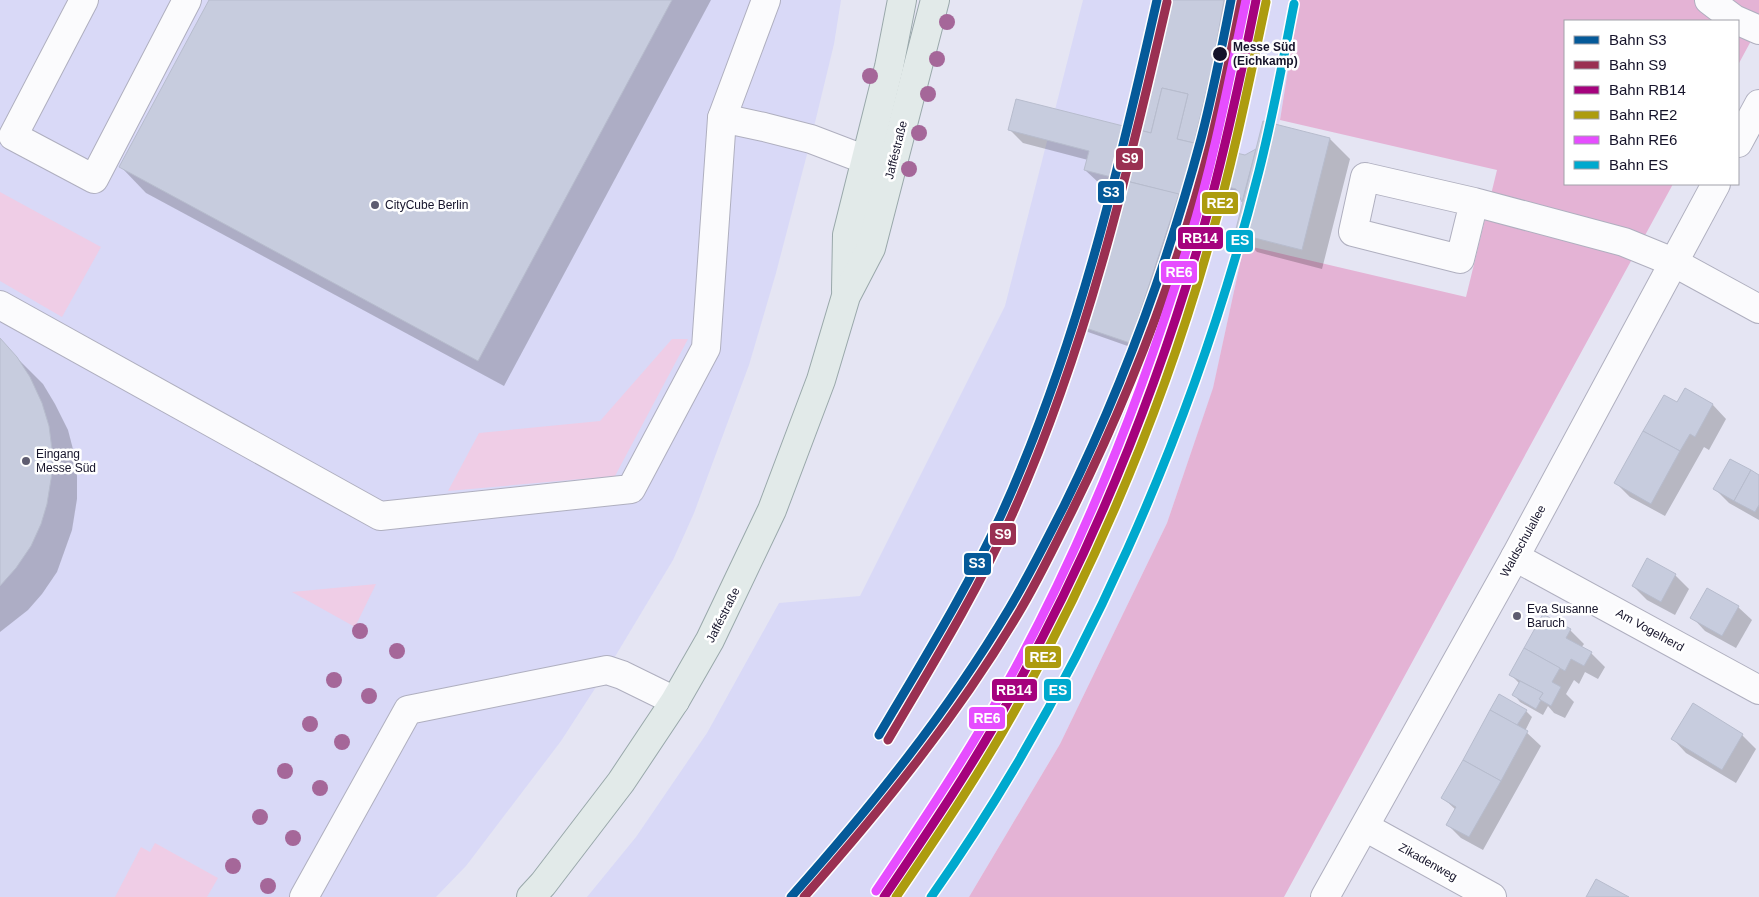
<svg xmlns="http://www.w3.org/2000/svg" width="1759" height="897" font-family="Arial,sans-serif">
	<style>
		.built { fill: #d9d9f7 }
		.green { fill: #efcde6 }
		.forest { fill: #e4b3d5 }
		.shadow { fill: #0003 }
		.building { fill: #c7ccde; stroke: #b7bccd }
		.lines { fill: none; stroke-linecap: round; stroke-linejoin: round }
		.minor-casing { stroke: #afafbf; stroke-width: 30 }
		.major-casing { stroke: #99a8aa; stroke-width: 30 }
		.minor { stroke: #fbfbfd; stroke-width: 28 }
		.major { stroke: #e2eae9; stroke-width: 28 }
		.rail-1-casing { stroke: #fff; stroke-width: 12 }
		.rail-2-casing { stroke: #fff; stroke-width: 12 }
		.rail-3-casing { stroke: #fff; stroke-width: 12 }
		.rail-4-casing { stroke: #fff; stroke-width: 12 }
		.rail-5-casing { stroke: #fff; stroke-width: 12 }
		.rail-6-casing { stroke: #fff; stroke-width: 12 }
		.rail-1 { stroke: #055a99; stroke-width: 9 }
		.rail-2 { stroke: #9a3052; stroke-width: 9 }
		.rail-3 { stroke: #a5027d; stroke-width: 9 }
		.rail-4 { stroke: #ad9c0f; stroke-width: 9 }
		.rail-5 { stroke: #e64dff; stroke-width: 9 }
		.rail-6 { stroke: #00a9ce; stroke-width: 9 }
		.tree { fill: #a56799 }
		.stop-dot { fill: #15132a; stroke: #fff; stroke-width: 2 }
		.poi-dot { fill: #5e5c70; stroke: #fff; stroke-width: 2 }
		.labels { text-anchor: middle; stroke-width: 5; stroke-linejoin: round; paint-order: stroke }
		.stop-label { font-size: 12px; font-weight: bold; fill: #15132a; stroke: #fff; text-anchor: start }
		.street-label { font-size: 12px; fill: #15132a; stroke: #fff }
		.poi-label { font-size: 12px; fill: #15132a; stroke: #fff; text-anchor: start }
		.line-badge { stroke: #fff; stroke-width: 2 }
		.badge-label { font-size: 14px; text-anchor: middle; font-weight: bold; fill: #fff }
	</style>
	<rect width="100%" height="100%" fill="#e5e5f3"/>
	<g class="built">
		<polygon points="0,0 841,0 834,44 811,139 776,273 749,365 694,513 673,560 607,670 561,741 466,866 436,897 0,897"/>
		<polygon points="1083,0 1299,0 1280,120 1244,245 1213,389 1167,523 1060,744 969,897 587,897 636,837 707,733 779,603 860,596 1005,306"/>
	</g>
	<g class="green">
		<polygon points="0,192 101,247 62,317 0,281"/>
		<polygon points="672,339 688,339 615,476 448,491 479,433 600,421"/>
		<polygon points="376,584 355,627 292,592"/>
		<polygon points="155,843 218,878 207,897 115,897 141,847 150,852"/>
	</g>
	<polygon class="forest" points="1299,0 1759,0 1759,26 1738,65 1738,21 1565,21 1565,184 1673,184 1284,897 969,897 1060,744 1167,523 1213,388 1244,245 1466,297 1497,170 1280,120"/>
	<g class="shadow">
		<polygon points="211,0 711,0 504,386 146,193 121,167"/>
		<polygon points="1164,0 1232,0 1220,70 1201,146 1245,157 1256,150 1257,152 1330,139 1350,159 1322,269 1257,252 1237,232 1244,202 1243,200 1231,197 1226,216 1184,205 1136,349 1088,332 1081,325 1121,189 1099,183 1085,170 1088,160 1023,143 1010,130 1136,130"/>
		<polygon points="0,341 43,384 55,404 68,430 74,453 77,476 77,499 72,530 57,572 42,594 28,610 0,632"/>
		<polygon points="1686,390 1713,405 1726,419 1709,450 1704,447 1665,516 1630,497 1616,483 1678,404"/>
		<polygon points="1759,477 1759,520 1729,503 1715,489"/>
		<polygon points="1675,575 1689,589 1675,615 1647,600 1633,586"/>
		<polygon points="1738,607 1752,620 1736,648 1705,631 1692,617"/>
		<polygon points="1570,630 1584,644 1581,648 1591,653 1605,667 1598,679 1585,672 1579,684 1574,680 1566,694 1574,702 1565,718 1554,713 1548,706 1543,715 1520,702 1514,695 1520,684 1511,675"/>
		<polygon points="1693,705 1742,735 1756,749 1736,783 1686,753 1673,739"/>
		<polygon points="1526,711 1532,717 1525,731 1541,746 1483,850 1461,838 1448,825 1456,810 1443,798"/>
	</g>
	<g class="building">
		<polygon points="209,0 672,0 478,361 119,167"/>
		<polygon points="1163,0 1224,0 1213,63 1194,143 1177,139 1188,94 1162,88 1151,133 1135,129"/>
		<polygon points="1162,88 1188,94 1177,139 1245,155 1256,149 1242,202 1236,189 1217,184 1212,203 1084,170 1089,151 1008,130 1016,99 1151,133"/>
		<polygon points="1263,121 1330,138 1302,250 1235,233"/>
		<polygon points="1122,180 1179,194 1130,343 1080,326 1112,219"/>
		<polygon points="0,338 17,357 30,377 42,403 49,426 52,449 52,473 47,504 41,524 31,546 16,568 0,586"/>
		<polygon points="1685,388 1713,404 1695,437 1690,434 1680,451 1643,431 1664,395 1677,402"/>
		<polygon points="1643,431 1680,451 1651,504 1614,483"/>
		<polygon points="1730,459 1751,470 1734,501 1713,489"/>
		<polygon points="1751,470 1759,475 1759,505 1755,512 1734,501"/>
		<polygon points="1647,558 1676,574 1661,602 1632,586"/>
		<polygon points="1707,588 1739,606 1722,636 1690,618"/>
		<polygon points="1543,614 1571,629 1566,638 1592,652 1584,666 1571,659 1565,671 1524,648"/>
		<polygon points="1524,648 1560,668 1552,682 1561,687 1551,706 1539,699 1543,693 1509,675"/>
		<polygon points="1520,681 1543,693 1539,699 1541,700 1536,709 1512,695"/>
		<polygon points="1499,694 1527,710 1517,725 1490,710"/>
		<polygon points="1693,703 1743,734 1722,770 1671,739"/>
		<polygon points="1490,710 1528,731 1501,781 1463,760"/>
		<polygon points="1463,760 1501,781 1469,837 1446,825 1456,807 1441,798"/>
		<polygon points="1596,879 1629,897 1586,897"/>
	</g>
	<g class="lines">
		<defs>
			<g id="minor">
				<polyline points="84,0 13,136 94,179 187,0"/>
				<polyline points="1709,0 1734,19 1759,30"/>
				<polyline points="722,118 766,0"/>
				<polyline points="1738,143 1759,104"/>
				<polyline points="1474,202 1460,259 1353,232 1365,177 1474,202 1624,242 1673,262 1759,309"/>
				<polyline points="0,305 380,516 631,489 706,348 722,118 764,127 811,139 866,160"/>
				<polyline points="1515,557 1759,690"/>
				<polyline points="1365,827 1492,897"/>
				<polyline points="304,897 408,710 607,670 622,675 675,701"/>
				<polyline points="1325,897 1515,557 1716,184"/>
			</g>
			<g id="major">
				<polyline points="846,290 847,235 889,67 902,0"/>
				<polyline points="531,897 543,884 621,782 675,701 710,640 772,510 821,380 846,296 871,248 935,0"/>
			</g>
		</defs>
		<use href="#minor" class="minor-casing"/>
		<use href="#major" class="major-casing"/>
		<use href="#minor" class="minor"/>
		<use href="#major" class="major"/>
		<defs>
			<g id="rail-1">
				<path d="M 879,735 C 922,662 967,590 1002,513 C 1076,349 1118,174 1157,0"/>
				<path d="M 791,897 C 871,807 947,713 1009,609 C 1029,576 1046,541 1064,506 C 1122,388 1167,266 1201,139 C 1213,93 1222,47 1231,0"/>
			</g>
			<g id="rail-2">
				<path d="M 888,740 C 931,667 976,594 1011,517 C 1085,353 1127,177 1167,2"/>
				<path d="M 804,897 C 883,808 957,716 1018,614 C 1038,581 1055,545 1072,511 C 1131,392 1178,269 1211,141 C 1222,95 1232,48 1241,2"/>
			</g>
			<path id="rail-3" d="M 884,897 C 930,829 976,761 1015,689 C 1093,547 1155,395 1200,240 C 1223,161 1240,80 1256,0"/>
			<path id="rail-4" d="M 896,897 C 941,831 986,764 1024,694 C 1102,551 1166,398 1210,241 C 1233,162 1249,82 1266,2"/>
			<path id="rail-5" d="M 876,891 C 921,824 967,756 1006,685 C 1084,544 1144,392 1190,238 C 1214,160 1229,80 1246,0"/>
			<path id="rail-6" d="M 931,897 C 1082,683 1195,425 1259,171 C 1273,116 1283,60 1294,4"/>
		</defs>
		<use href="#rail-1" class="rail-1-casing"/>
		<use href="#rail-2" class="rail-2-casing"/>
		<use href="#rail-3" class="rail-3-casing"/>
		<use href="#rail-4" class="rail-4-casing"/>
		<use href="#rail-5" class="rail-5-casing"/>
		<use href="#rail-6" class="rail-6-casing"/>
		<use href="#rail-1" class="rail-1"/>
		<use href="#rail-2" class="rail-2"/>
		<use href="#rail-3" class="rail-3"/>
		<use href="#rail-4" class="rail-4"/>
		<use href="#rail-5" class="rail-5"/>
		<use href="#rail-6" class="rail-6"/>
	</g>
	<g class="tree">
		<circle cx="947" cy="22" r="8"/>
		<circle cx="937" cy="59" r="8"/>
		<circle cx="870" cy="76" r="8"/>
		<circle cx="928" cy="94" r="8"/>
		<circle cx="919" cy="133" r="8"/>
		<circle cx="909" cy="169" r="8"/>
		<circle cx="360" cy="631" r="8"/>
		<circle cx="397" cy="651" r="8"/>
		<circle cx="334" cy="680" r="8"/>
		<circle cx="369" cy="696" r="8"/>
		<circle cx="310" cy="724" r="8"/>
		<circle cx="342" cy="742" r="8"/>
		<circle cx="285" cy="771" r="8"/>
		<circle cx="320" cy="788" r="8"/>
		<circle cx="260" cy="817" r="8"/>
		<circle cx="293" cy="838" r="8"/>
		<circle cx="233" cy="866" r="8"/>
		<circle cx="268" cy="886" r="8"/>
	</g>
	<circle class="stop-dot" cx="1220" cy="54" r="8"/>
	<g class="poi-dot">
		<circle cx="375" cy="205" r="5"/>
		<circle cx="26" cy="461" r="5"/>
		<circle cx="1517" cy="616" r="5"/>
	</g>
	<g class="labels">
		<g class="stop-label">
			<text x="1233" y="51">Messe Süd<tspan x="1233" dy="14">(Eichkamp)</tspan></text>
		</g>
		<g class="street-label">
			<text transform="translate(896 150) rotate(-76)" y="4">Jafféstraße</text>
			<text transform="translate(1523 541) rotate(-61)" y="4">Waldschulallee</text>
			<text transform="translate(723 615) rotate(-63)" y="4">Jafféstraße</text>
			<text transform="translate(1650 630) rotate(29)" y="4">Am Vogelherd</text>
			<text transform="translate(1428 862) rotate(29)" y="4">Zikadenweg</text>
		</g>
		<g class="poi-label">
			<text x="385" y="209">CityCube Berlin</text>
			<text x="36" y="458">Eingang<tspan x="36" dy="14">Messe Süd</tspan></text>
			<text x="1527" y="613">Eva Susanne<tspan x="1527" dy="14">Baruch</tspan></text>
		</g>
	</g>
	<g class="line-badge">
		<rect x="1115" y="147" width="29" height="24" rx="5" fill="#9a3052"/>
		<rect x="1097" y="180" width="28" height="24" rx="5" fill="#055a99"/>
		<rect x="1201" y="191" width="38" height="24" rx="5" fill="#ad9c0f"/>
		<rect x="1177" y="226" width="47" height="24" rx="5" fill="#a5027d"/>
		<rect x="1225" y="229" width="29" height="24" rx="5" fill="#00a9ce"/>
		<rect x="1160" y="260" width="38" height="24" rx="5" fill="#e64dff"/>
		<rect x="989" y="522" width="28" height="24" rx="5" fill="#9a3052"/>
		<rect x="963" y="552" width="29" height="24" rx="5" fill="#055a99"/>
		<rect x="1024" y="645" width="38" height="24" rx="5" fill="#ad9c0f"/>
		<rect x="1043" y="678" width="29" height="24" rx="5" fill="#00a9ce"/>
		<rect x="991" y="678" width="47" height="24" rx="5" fill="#a5027d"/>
		<rect x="968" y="706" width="38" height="24" rx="5" fill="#e64dff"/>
	</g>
	<g class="badge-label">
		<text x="1130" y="163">S9</text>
		<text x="1111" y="197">S3</text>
		<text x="1220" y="208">RE2</text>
		<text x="1200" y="243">RB14</text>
		<text x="1240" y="245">ES</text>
		<text x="1179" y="277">RE6</text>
		<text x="1003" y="539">S9</text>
		<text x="977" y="568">S3</text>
		<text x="1043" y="662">RE2</text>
		<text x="1058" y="695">ES</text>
		<text x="1014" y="695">RB14</text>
		<text x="987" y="723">RE6</text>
	</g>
	<rect x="1564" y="20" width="175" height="165" fill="#ffffff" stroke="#a1a1aa"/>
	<rect x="1574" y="36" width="25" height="8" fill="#055a99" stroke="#a1a1aa"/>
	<text x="1609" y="45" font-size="15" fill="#15132a">Bahn S3</text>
	<rect x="1574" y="61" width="25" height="8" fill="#9a3052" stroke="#a1a1aa"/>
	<text x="1609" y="70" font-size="15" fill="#15132a">Bahn S9</text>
	<rect x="1574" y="86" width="25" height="8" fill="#a5027d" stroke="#a1a1aa"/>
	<text x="1609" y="95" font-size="15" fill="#15132a">Bahn RB14</text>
	<rect x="1574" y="111" width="25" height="8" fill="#ad9c0f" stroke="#a1a1aa"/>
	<text x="1609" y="120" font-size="15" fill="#15132a">Bahn RE2</text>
	<rect x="1574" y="136" width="25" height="8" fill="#e64dff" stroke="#a1a1aa"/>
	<text x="1609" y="145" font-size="15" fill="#15132a">Bahn RE6</text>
	<rect x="1574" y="161" width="25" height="8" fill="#00a9ce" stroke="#a1a1aa"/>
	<text x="1609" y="170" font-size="15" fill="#15132a">Bahn ES</text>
</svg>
